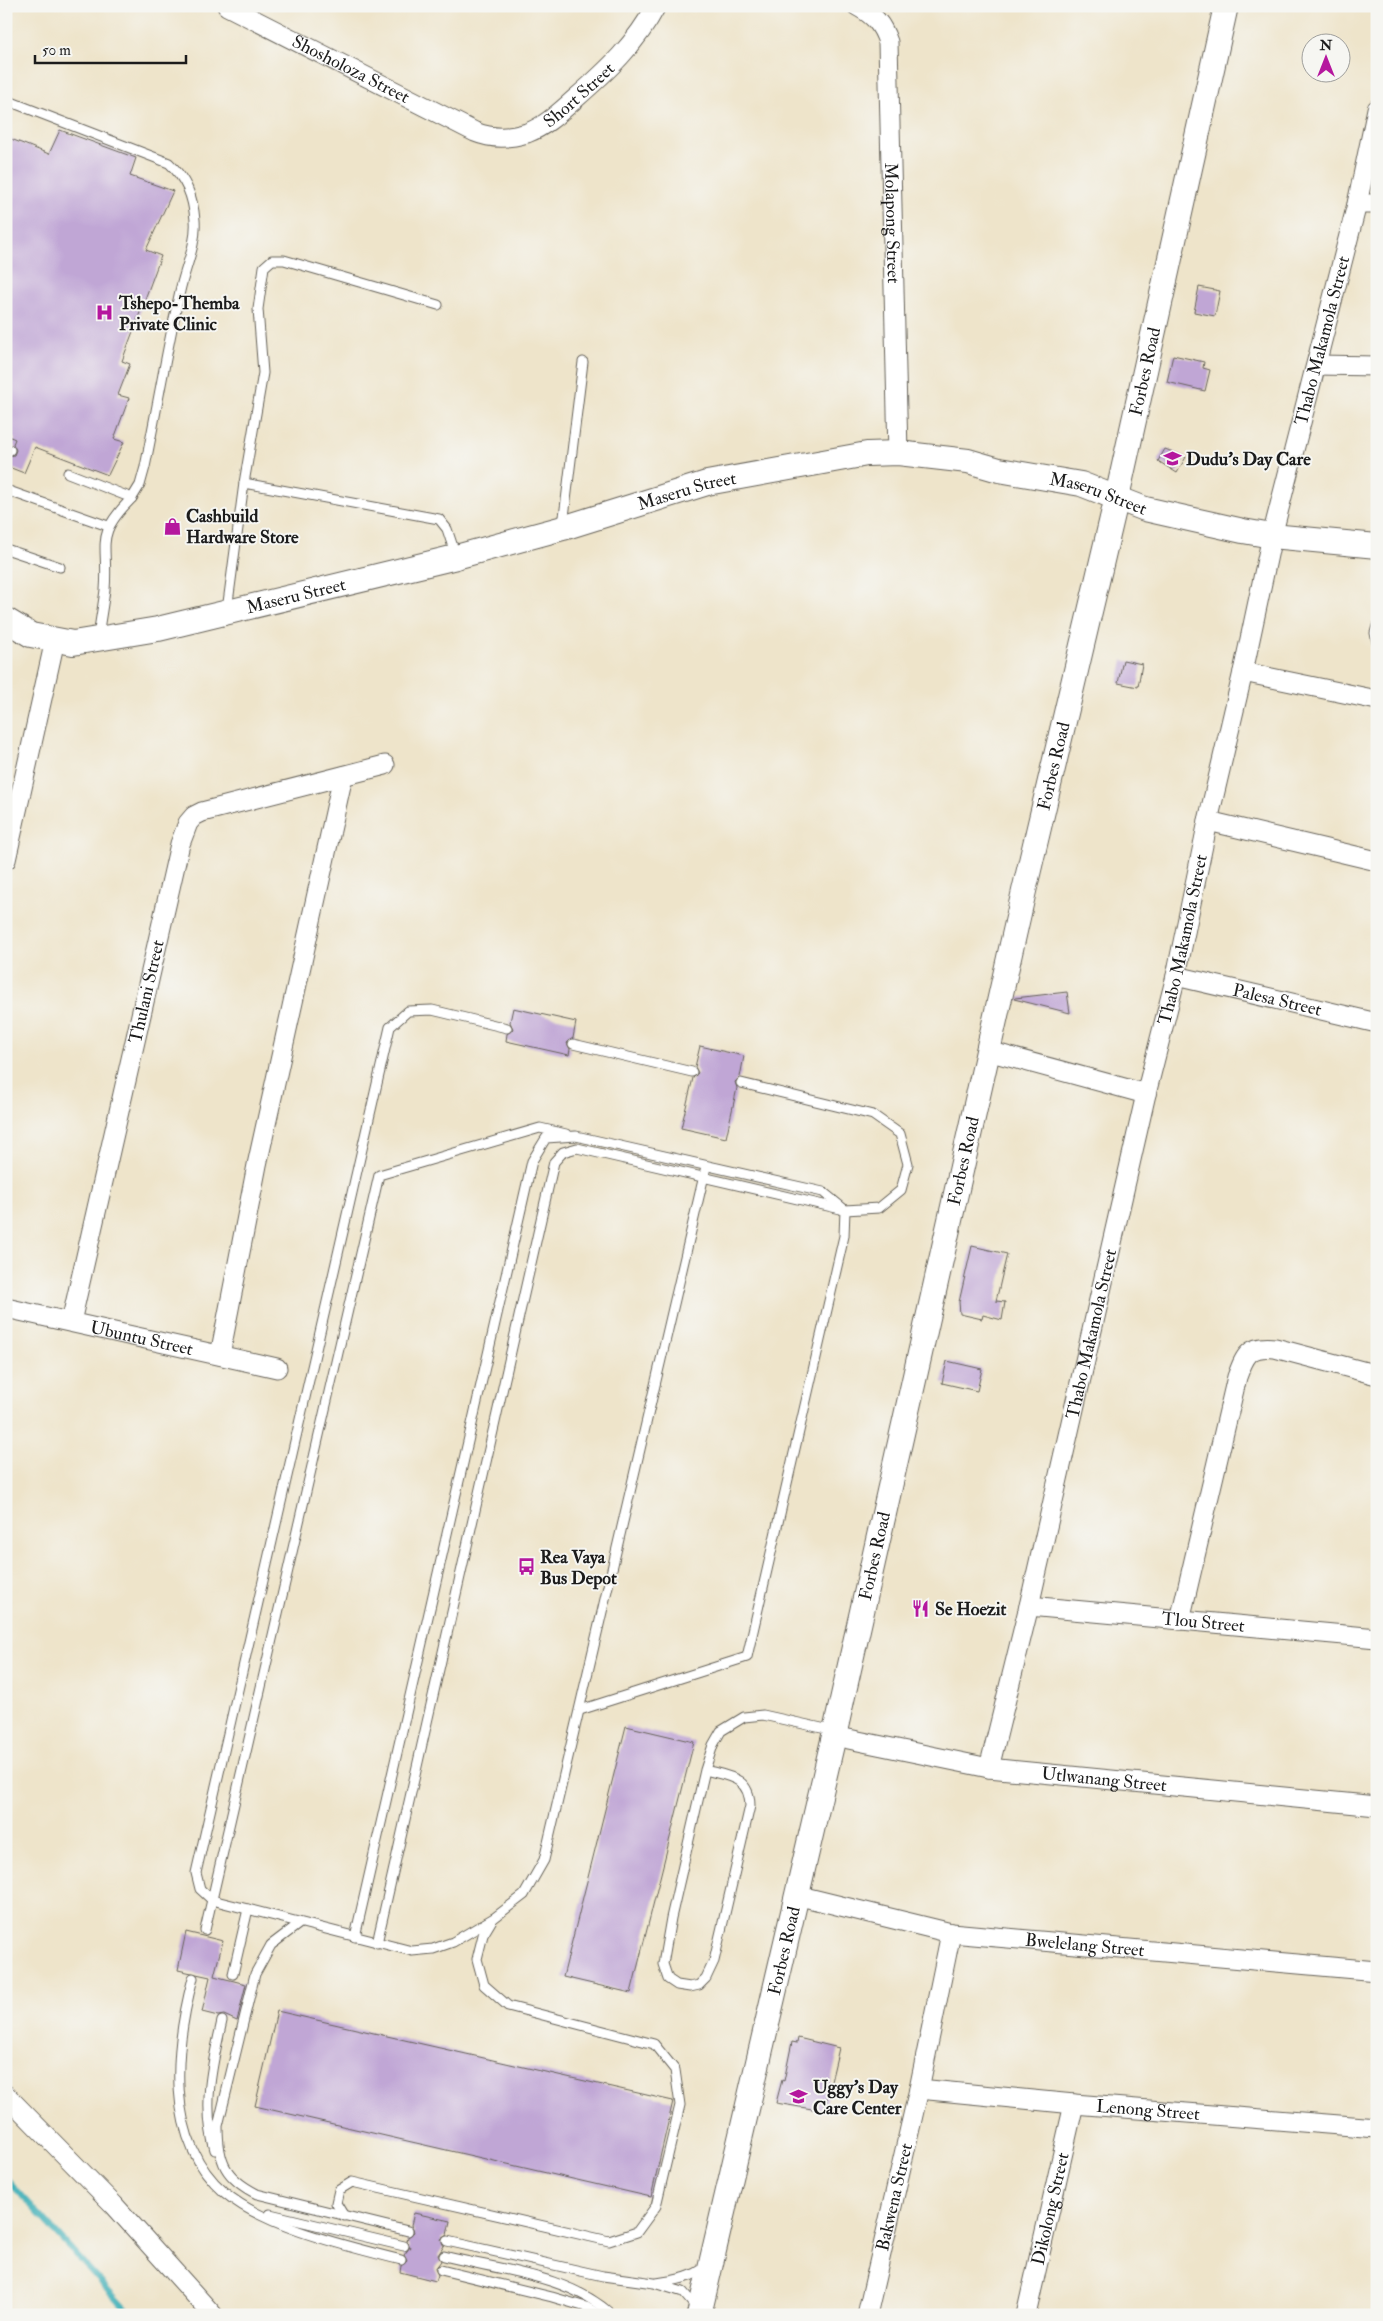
<svg xmlns="http://www.w3.org/2000/svg" width="1383" height="2321" font-family="'IM FELL Double Pica',serif">
	<style>
		.lines { fill: none; stroke-linecap: round; stroke-linejoin: round }
		.stream { stroke: #3fb0b8; stroke-width: 6 }
		.building { fill: #c0a6d5 }
		.service-casing { stroke: #666259; stroke-width: 11 }
		.minor-casing { stroke: #666259; stroke-width: 21 }
		.tertiary-casing { stroke: #666259; stroke-width: 26 }
		.service { stroke: #fff; stroke-width: 9 }
		.minor { stroke: #fff; stroke-width: 19 }
		.tertiary { stroke: #fff; stroke-width: 24 }
		.labels { text-anchor: middle; stroke-width: 4; stroke-linejoin: round; paint-order: stroke }
		.street-label { font-size: 18px; fill: #1c1c1c; stroke: #f6f6f2 }
		.poi-label { font-size: 18px; font-weight: bold; fill: #1c1c1c; stroke: #f6f6f2; text-anchor: start }
	</style>
	<rect width="100%" height="100%" fill="#f6f6f2"/>
	<filter id="ink" filterUnits="userSpaceOnUse"><feTurbulence type="fractalNoise" baseFrequency=".02" numOctaves="2"/><feDisplacementMap in="SourceGraphic" scale="10" xChannelSelector="R" yChannelSelector="G"/><feConvolveMatrix kernelMatrix="1 2 1 2 8 2 1 2 1" color-interpolation-filters="sRGB"/></filter>
	<filter id="wash" filterUnits="userSpaceOnUse"><feTurbulence type="fractalNoise" baseFrequency=".0096" numOctaves="4" result="noise"/><feDisplacementMap in="SourceGraphic" scale="20" xChannelSelector="R" yChannelSelector="G"/><feGaussianBlur stdDeviation="1.12" result="paint"/><feColorMatrix in="noise" values="0 0 0 0 0 0 0 0 0 0 0 0 0 0 0 0 0 1.4 0 .05"/><feComposite in="paint" operator="in"/></filter>
	<g filter="url(#wash)">
		<rect width="100%" height="100%" fill="#eee4ca"/>
		<g class="lines">
			<polyline class="stream" points="6,2178 131,2315"/>
		</g>
		<g id="blocks">
			<g class="building">
				<polygon points="60,130 136,158 130,176 173,191 146,250 161,256 122,361 130,364 118,395 129,398 114,439 124,442 108,475 35,447 24,473 6,466 9,456 14,455 16,450 13,444 15,439 6,435 6,137 49,154"/>
				<polygon points="1199,287 1220,291 1215,316 1194,312"/>
				<polygon points="1173,355 1204,362 1203,368 1210,370 1205,391 1167,382"/>
				<polygon points="1165,449 1186,457 1177,473 1158,461"/>
				<polygon points="1123,660 1142,664 1138,687 1118,683"/>
				<polygon points="1067,992 1070,1013 1014,999 1015,998"/>
				<polygon points="513,1008 576,1022 573,1038 567,1043 570,1049 569,1055 506,1041 507,1034 513,1029 510,1022"/>
				<polygon points="700,1046 744,1056 740,1077 735,1082 737,1088 726,1138 681,1128 693,1078 698,1073 695,1067"/>
				<polygon points="972,1246 1007,1254 996,1301 1005,1302 1002,1320 983,1315 982,1319 960,1314 959,1302"/>
				<polygon points="947,1361 982,1369 977,1391 942,1383"/>
				<polygon points="626,1726 694,1742 631,1993 563,1977"/>
				<polygon points="186,1932 223,1941 214,1976 246,1984 237,2021 224,2015 218,2016 202,2012 210,1977 178,1970"/>
				<polygon points="277,2011 673,2101 651,2197 255,2106"/>
				<polygon points="798,2038 839,2048 824,2111 776,2103 782,2080 784,2081 792,2042 797,2043"/>
				<polygon points="414,2213 450,2221 447,2235 441,2239 444,2246 438,2255 441,2261 435,2269 438,2275 436,2281 400,2272 401,2266 407,2261 404,2255 410,2247 407,2241 408,2237 414,2232 411,2225"/>
			</g>
		</g>
	</g>
	<g filter="url(#ink)">
		<use href="#blocks" fill-opacity="0" stroke="#666259" stroke-width="1"/>
		<g class="lines">
			<defs>
				<g id="service">
					<path d="M 6,100 L 169,163 C 186,179 193,196 195,220 C 197,244 185,268 180,291 C 167,349 157,408 145,467 L 140,485 L 132,498"/>
					<polyline points="6,448 10,450"/>
					<path d="M 68,473 L 132,498 C 93,537 109,542 105,590 C 103,606 100,621 98,637"/>
					<polyline points="244,483 439,519 447,529 456,556"/>
					<polyline points="6,490 108,526"/>
					<polyline points="563,525 583,362"/>
					<polyline points="6,549 60,567"/>
					<polyline points="227,610 244,483 263,373 258,309 264,267 272,260 284,260 438,305"/>
					<polyline points="1377,626 1375,633 1377,643"/>
					<polyline points="507,1028 432,1010 408,1011 390,1027 196,1873 200,1889 212,1900 412,1951 433,1949 453,1942 494,1918 524,1895 544,1860 706,1167"/>
					<polyline points="573,1044 692,1072"/>
					<path d="M 705,1770 C 728,1776 750,1777 750,1806 L 714,1961 L 706,1978 L 699,1985 L 690,1987 L 677,1985 L 668,1979 L 663,1964 L 671,1918 L 705,1770 L 713,1745 L 721,1731 L 744,1717 L 763,1715 L 835,1731"/>
					<path d="M 300,1923 L 271,1945 L 255,1974 L 218,2126 C 218,2162 225,2178 257,2194 L 408,2231"/>
					<polyline points="205,1930 379,1175 540,1128 566,1134"/>
					<polyline points="355,1937 532,1161 546,1138 576,1136 823,1192 845,1210 844,1236 747,1657 580,1710"/>
					<polyline points="377,1943 554,1162 563,1152 577,1148 845,1210 879,1208 901,1190 908,1164 900,1134 873,1115 741,1083"/>
					<polyline points="233,1974 248,1909"/>
					<path d="M 193,1978 C 175,2046 164,2140 224,2192 C 266,2228 348,2246 401,2260"/>
					<path d="M 215,2150 C 202,2106 212,2065 222,2021"/>
					<polyline points="270,2214 404,2246"/>
					<polyline points="344,2216 336,2203 339,2190 352,2182 609,2241 637,2232 656,2206 680,2105 675,2070 654,2044 508,2006 484,1985 477,1959 483,1935 492,1920"/>
					<polyline points="447,2241 603,2276 654,2283 683,2292 694,2305 695,2310"/>
					<path d="M 444,2256 C 499,2270 569,2275 612,2315"/>
					<polyline points="441,2270 552,2297 586,2307 600,2315"/>
					<path d="M 657,2283 C 674,2280 691,2279 705,2267"/>
				</g>
				<g id="minor">
					<path id="s1" d="M 227,6 L 475,132 C 492,139 508,139 527,133 C 546,126 561,111 576,98 C 608,70 636,44 656,6"/>
					<path id="s2" d="M 857,6 C 874,15 882,24 888,42 L 898,453"/>
					<polyline points="1357,204 1377,204"/>
					<polyline points="1317,365 1377,366"/>
					<polyline points="1243,672 1377,700"/>
					<polyline points="1208,821 1377,861"/>
					<polyline points="6,860 55,640"/>
					<path id="s3" d="M 1176,976 L 1377,1023"/>
					<polyline points="988,1051 1146,1094"/>
					<path id="s4" d="M 6,1308 L 277,1368"/>
					<path id="s5" d="M 71,1322 L 180,844 L 188,823 L 194,816 L 202,812 L 385,765"/>
					<polyline points="220,1355 257,1165 343,776"/>
					<path id="s6" d="M 1029,1606 L 1377,1638"/>
					<path d="M 1180,1620 L 1237,1377 C 1245,1355 1249,1345 1275,1348 L 1377,1375"/>
					<path id="s7" d="M 834,1736 L 989,1768 L 1377,1806"/>
					<path id="s8" d="M 989,1768 L 1029,1606 L 1146,1094 L 1176,976 L 1208,821 L 1243,672 L 1272,536 L 1357,204 L 1377,109"/>
					<path id="s9" d="M 796,1895 L 951,1933 L 1377,1971"/>
					<path id="s10" d="M 919,2089 L 1074,2104 L 1377,2128"/>
					<polyline points="6,2095 114,2205 213,2315"/>
					<path id="s11" d="M 867,2315 L 919,2089 L 951,1933"/>
					<path id="s12" d="M 1026,2315 L 1074,2104"/>
				</g>
				<g id="tertiary">
					<path id="s13" d="M 6,620 L 31,635 L 73,643 L 158,629 L 456,557 L 563,528 L 707,483 L 867,454 L 898,453 L 968,461 L 999,470 L 1081,484 L 1145,509 L 1243,531 L 1272,536 L 1377,546"/>
					<path id="s14" d="M 699,2315 L 834,1736 L 1024,891 L 1117,497 L 1226,6"/>
				</g>
			</defs>
			<use href="#service" class="service-casing"/>
			<use href="#minor" class="minor-casing"/>
			<use href="#tertiary" class="tertiary-casing"/>
			<use href="#service" class="service"/>
			<use href="#minor" class="minor"/>
			<use href="#tertiary" class="tertiary"/>
		</g>
	</g>
	<defs>
		<symbol id="hospital-bare" viewBox="-9 -9 18 18"><path d="M-5-5h3v3.5h4V-5h3V5h-3V1.5h-4V5h-3Z" fill="#b5179e" stroke="#f6f6f2" stroke-width="2.5" paint-order="stroke"/></symbol>
		<symbol id="school-bare" viewBox="-9 -9 18 18"><path d="M0-5L7-2L0 1L-7-2ZM-4 1L0 2.5L4 1V4Q0 6-4 4Z" fill="#b5179e" stroke="#f6f6f2" stroke-width="2.5" paint-order="stroke"/></symbol>
		<symbol id="shop-bare" viewBox="-9 -9 18 18"><path d="M-5-2.5h2.3a2.7 3.5 0 0 1 5.4 0H5L5.5 6h-11ZM-1.5-2.5h3a1.5 2.3 0 0 0-3 0Z" fill="#b5179e" stroke="#f6f6f2" stroke-width="2.5" paint-order="stroke"/></symbol>
		<symbol id="bus-bare" viewBox="-9 -9 18 18"><path d="M-5-6H5V4H4V6H2V4H-2V6H-4V4H-5ZM-3.5-4V0h7V-4ZM-3.5 1.2v1.5H-2V1.2ZM2 1.2v1.5H3.5V1.2Z" fill="#b5179e" stroke="#f6f6f2" stroke-width="2.5" paint-order="stroke"/></symbol>
		<symbol id="restaurant-bare" viewBox="-9 -9 18 18"><path d="M-5-6h1v4h1v-4h1v4h1v-4h1v5L-1.5 .5V6h-2V.5L-5-1ZM5-6V6H3V1.5H1.5Q1.5-4 5-6Z" fill="#b5179e" stroke="#f6f6f2" stroke-width="2.5" paint-order="stroke"/></symbol>
	</defs>
	<g fill-rule="evenodd">
		<use href="#hospital-bare" x="92" y="300" width="25" height="25"/>
		<use href="#school-bare" x="1160" y="446" width="25" height="25"/>
		<use href="#shop-bare" x="160" y="514" width="25" height="25"/>
		<use href="#bus-bare" x="514" y="1554" width="25" height="25"/>
		<use href="#restaurant-bare" x="908" y="1596" width="25" height="25"/>
		<use href="#school-bare" x="786" y="2084" width="25" height="25"/>
	</g>
	<g class="labels">
		<g class="street-label">
			<text dy="6" stroke="none"><textPath href="#s1" startOffset="139">Shosholoza Street</textPath></text>
			<text dy="6" stroke="none"><textPath href="#s1" startOffset="396">Short Street</textPath></text>
			<text dy="6" stroke="none"><textPath href="#s2" startOffset="230">Molapong Street</textPath></text>
			<text dy="6" stroke="none"><textPath href="#s8" startOffset="1466">Thabo Makamola Street</textPath></text>
			<text dy="6" stroke="none"><textPath href="#s14" startOffset="1994">Forbes Road</textPath></text>
			<text dy="6" stroke="none"><textPath href="#s13" startOffset="705">Maseru Street</textPath></text>
			<text dy="6" stroke="none"><textPath href="#s13" startOffset="1125">Maseru Street</textPath></text>
			<text dy="6" stroke="none"><textPath href="#s13" startOffset="300">Maseru Street</textPath></text>
			<text dy="6" stroke="none"><textPath href="#s14" startOffset="1589">Forbes Road</textPath></text>
			<text dy="6" stroke="none"><textPath href="#s8" startOffset="851">Thabo Makamola Street</textPath></text>
			<text dy="6" stroke="none"><textPath href="#s5" startOffset="339">Thulani Street</textPath></text>
			<text dy="6" stroke="none"><textPath href="#s3" startOffset="104">Palesa Street</textPath></text>
			<text dy="6" stroke="none"><textPath href="#s14" startOffset="1184">Forbes Road</textPath></text>
			<text dy="6" stroke="none"><textPath href="#s8" startOffset="446">Thabo Makamola Street</textPath></text>
			<text dy="6" stroke="none"><textPath href="#s4" startOffset="139">Ubuntu Street</textPath></text>
			<text dy="6" stroke="none"><textPath href="#s14" startOffset="779">Forbes Road</textPath></text>
			<text dy="6" stroke="none"><textPath href="#s6" startOffset="175">Tlou Street</textPath></text>
			<text dy="6" stroke="none"><textPath href="#s7" startOffset="274">Utlwanang Street</textPath></text>
			<text dy="6" stroke="none"><textPath href="#s9" startOffset="294">Bwelelang Street</textPath></text>
			<text dy="6" stroke="none"><textPath href="#s14" startOffset="374">Forbes Road</textPath></text>
			<text dy="6" stroke="none"><textPath href="#s10" startOffset="230">Lenong Street</textPath></text>
			<text dy="6" stroke="none"><textPath href="#s11" startOffset="121">Bakwena Street</textPath></text>
			<text dy="6" stroke="none"><textPath href="#s12" startOffset="109">Dikolong Street</textPath></text>
		</g>
		<g class="poi-label">
			<text x="119" y="309">Tshepo-Themba<tspan x="119" dy="21">Private Clinic</tspan></text>
			<text x="1186" y="465">Dudu's Day Care</text>
			<text x="186" y="522">Cashbuild<tspan x="186" dy="21">Hardware Store</tspan></text>
			<text x="540" y="1563">Rea Vaya<tspan x="540" dy="21">Bus Depot</tspan></text>
			<text x="935" y="1615">Se Hoezit</text>
			<text x="813" y="2093">Uggy's Day<tspan x="813" dy="21">Care Center</tspan></text>
		</g>
	</g>
	<rect width="1383" height="2321" fill="none" stroke="#f6f6f2" stroke-width="25"/>
	<g transform="translate(1326 58)"><circle r="24" fill="#f6f6f2" stroke="#9f9f9c"/>
	<path d="M0-4L9 19L0 12L-9 19Z" fill="#b5179e"/>
	<text y="-8" font-size="14" font-weight="bold" text-anchor="middle" fill="#1c1c1c">N</text>
	</g>
	<path d="M35 55v8h151v-8" fill="none" stroke="#1c1c1c" stroke-width="2.5"/>
	<text x="42" y="55" font-size="15" fill="#1c1c1c" stroke="#f6f6f2" stroke-width="4" paint-order="stroke">50 m</text>
</svg>
